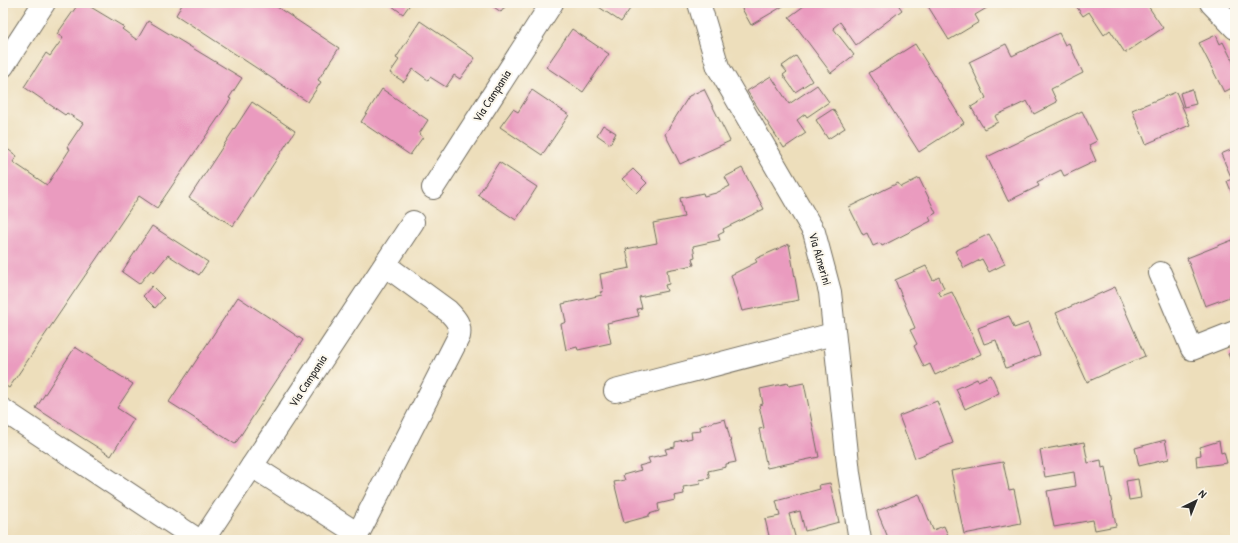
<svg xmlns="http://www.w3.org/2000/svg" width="1238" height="543" font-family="'Patrick Hand',sans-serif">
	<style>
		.building { fill: #ea9bbf }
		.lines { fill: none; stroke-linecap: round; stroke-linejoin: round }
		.minor-casing { stroke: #6f6a5d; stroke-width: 24 }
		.minor { stroke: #fff; stroke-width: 22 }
		.labels { text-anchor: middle; stroke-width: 4; stroke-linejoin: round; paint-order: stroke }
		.street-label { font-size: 12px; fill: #2b2b2b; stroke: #fbf7ec }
	</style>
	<rect width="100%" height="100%" fill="#fbf7ec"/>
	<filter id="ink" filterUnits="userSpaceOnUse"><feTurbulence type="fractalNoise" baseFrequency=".025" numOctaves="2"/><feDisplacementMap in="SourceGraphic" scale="8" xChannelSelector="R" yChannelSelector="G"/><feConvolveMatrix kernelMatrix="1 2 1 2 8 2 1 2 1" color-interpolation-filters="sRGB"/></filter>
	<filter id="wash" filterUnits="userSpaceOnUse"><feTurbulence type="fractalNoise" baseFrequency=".012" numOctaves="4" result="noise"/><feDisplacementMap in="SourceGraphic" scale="16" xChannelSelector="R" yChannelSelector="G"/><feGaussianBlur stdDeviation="0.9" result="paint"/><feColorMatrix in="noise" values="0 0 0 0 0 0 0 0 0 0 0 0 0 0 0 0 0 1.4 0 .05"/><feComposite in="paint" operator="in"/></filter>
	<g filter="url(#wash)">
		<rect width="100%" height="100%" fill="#eddebb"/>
		<g id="blocks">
			<g class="building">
				<polygon points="79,3 84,3 124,27 122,29 137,40 148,21 242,78 229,98 231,99 157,208 139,196 9,388 3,384 3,154 6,148 17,156 13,162 47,185 70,149 67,147 83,123 67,113 65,115 24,87 46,53 50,56 63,38 57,34"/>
				<polygon points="183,3 271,3 339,48 318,80 321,82 308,102 176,15"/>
				<polygon points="388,3 411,3 403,14"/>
				<polygon points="488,3 508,3 501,12"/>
				<polygon points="593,3 634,3 621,22"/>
				<polygon points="748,3 783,3 785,5 751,25 741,7"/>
				<polygon points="808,3 897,3 902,10 856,45 840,22 833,28 854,55 831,73 789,17"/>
				<polygon points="926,3 995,3 975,15 979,22 949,40"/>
				<polygon points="1074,3 1146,3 1163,28 1125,53 1110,30 1104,35 1089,12 1083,16"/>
				<polygon points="420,21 475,58 460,79 454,75 446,87 430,77 428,80 413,69 404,82 390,73 399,60 396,58"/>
				<polygon points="572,29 609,54 583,92 546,67"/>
				<polygon points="1059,33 1065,45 1069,43 1083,73 1051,89 1057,102 1034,114 1027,101 995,116 998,122 984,129 971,107 986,98 969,62 1006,44 1012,56"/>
				<polygon points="1216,35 1220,44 1223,42 1235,66 1235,105 1230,96 1234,94 1232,88 1224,92 1199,43"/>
				<polygon points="915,44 964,123 919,152 869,73"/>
				<polygon points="796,56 812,81 795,92 783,75 787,72 782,66"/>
				<polygon points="771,76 789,104 817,85 829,102 807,117 805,114 797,120 806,133 784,148 747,91"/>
				<polygon points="382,89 428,120 419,134 423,137 410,155 361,122"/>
				<polygon points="704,89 730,141 680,164 665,134 689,96"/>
				<polygon points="1192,89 1196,104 1184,107 1180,93"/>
				<polygon points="532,90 569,115 542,155 500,127 513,109 518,112"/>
				<polygon points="1176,92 1190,125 1146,144 1132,110"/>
				<polygon points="252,102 295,131 233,226 189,198"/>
				<polygon points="833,109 845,128 828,139 816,120"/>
				<polygon points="1082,111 1097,141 1089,145 1096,161 1064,176 1061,170 1037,182 1039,186 1008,201 987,157"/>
				<polygon points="603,125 616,133 610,144 597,135"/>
				<polygon points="1235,148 1235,201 1227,181 1232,179 1221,154"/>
				<polygon points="499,162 537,187 516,220 478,195"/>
				<polygon points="742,168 764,209 723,229 724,232 718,235 720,240 693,246 695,257 692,258 694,265 667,270 669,284 665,285 667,291 639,297 642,308 637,309 639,316 607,323 611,343 578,350 577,347 566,350 561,324 566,322 562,304 602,295 600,292 603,292 600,274 630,268 626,249 657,243 653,223 684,217 680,198 703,193 704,196 716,193 730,186 725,177"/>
				<polygon points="633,169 647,183 637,193 622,179"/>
				<polygon points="919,178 936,213 929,217 931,221 882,246 880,243 873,246 867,233 863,235 849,207 898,183 901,187"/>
				<polygon points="152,226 208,262 199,275 168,255 154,272 151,270 139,284 122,272"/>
				<polygon points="989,234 1005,264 989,272 982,259 964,268 955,251"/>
				<polygon points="1235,239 1235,295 1205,306 1187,258"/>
				<polygon points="789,244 799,300 742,311 731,275 757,262 755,259"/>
				<polygon points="926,266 933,280 939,277 944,288 938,291 941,296 952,292 981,354 935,375 930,364 924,367 914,346 917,344 910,330 915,328 895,280"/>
				<polygon points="152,286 164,298 155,308 143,296"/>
				<polygon points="1115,287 1145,356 1087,382 1056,313"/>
				<polygon points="238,297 303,340 235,444 169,402"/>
				<polygon points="1009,316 1014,328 1028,323 1040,355 1006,368 996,340 984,344 978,328"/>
				<polygon points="75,347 133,384 117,408 134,419 111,456 36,408"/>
				<polygon points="1235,351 1235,370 1228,354"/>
				<polygon points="991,375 999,393 965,409 956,389 977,379 978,381"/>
				<polygon points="788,383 789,386 804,383 819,457 767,468 759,429 764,428 759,405 763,404 760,389"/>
				<polygon points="937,401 953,443 915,458 899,416"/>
				<polygon points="725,419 736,462 726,464 726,467 708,471 710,478 699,480 701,484 683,487 684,494 674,496 675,500 658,504 659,511 649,514 649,516 624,523 614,482 625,480 623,475 641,470 639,466 650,463 648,458 667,454 665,449 675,447 675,442 692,438 691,432 701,431 700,426"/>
				<polygon points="1165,440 1169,459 1139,466 1135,448"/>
				<polygon points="1219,441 1221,453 1224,452 1227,463 1197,467 1196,456 1201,455 1200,447"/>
				<polygon points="1084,442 1088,463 1101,460 1102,468 1105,467 1116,526 1095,530 1093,520 1054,527 1047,491 1076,486 1074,472 1045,477 1040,450"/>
				<polygon points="1003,462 1009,490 1014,489 1021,523 964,534 951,471"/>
				<polygon points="1138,479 1141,498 1129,500 1126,481"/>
				<polygon points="830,483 839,522 805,531 800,511 789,514 796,540 770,540 765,519 780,516 776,501 820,489 819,485"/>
				<polygon points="919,494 933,530 944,526 950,540 889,540 877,511"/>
			</g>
		</g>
	</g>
	<g filter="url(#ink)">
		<use href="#blocks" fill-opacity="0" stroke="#6f6a5d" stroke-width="1"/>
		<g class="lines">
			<defs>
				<g id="minor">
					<polyline points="699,3 718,67 814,232 830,292 849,473 860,540"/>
					<polyline points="1211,3 1235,28"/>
					<polyline points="3,66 44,3"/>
					<polyline points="433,188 552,3"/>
					<polyline points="1160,273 1192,349 1235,332"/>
					<polyline points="615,391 833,334"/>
					<polyline points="3,410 198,540"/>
					<path d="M 252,466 L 358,534 L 459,336 C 461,325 456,319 448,311 L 385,265"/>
					<polyline points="203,540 413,222"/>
				</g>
			</defs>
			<use href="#minor" class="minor-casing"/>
			<use href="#minor" class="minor"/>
		</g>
	</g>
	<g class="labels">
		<g class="street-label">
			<text transform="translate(492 96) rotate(-57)" y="4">Via Campania</text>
			<text transform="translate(820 259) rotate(74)" y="4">Via Almerini</text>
			<text transform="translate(308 381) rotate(-57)" y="4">Via Campania</text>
		</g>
	</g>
	<rect width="1238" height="543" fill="none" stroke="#fbf7ec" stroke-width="16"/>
	<g transform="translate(1196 501) rotate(43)" stroke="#fbf7ec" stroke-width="3" paint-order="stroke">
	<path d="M0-3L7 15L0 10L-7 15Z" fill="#2b2b2b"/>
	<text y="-6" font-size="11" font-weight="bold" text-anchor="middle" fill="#2b2b2b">N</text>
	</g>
</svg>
